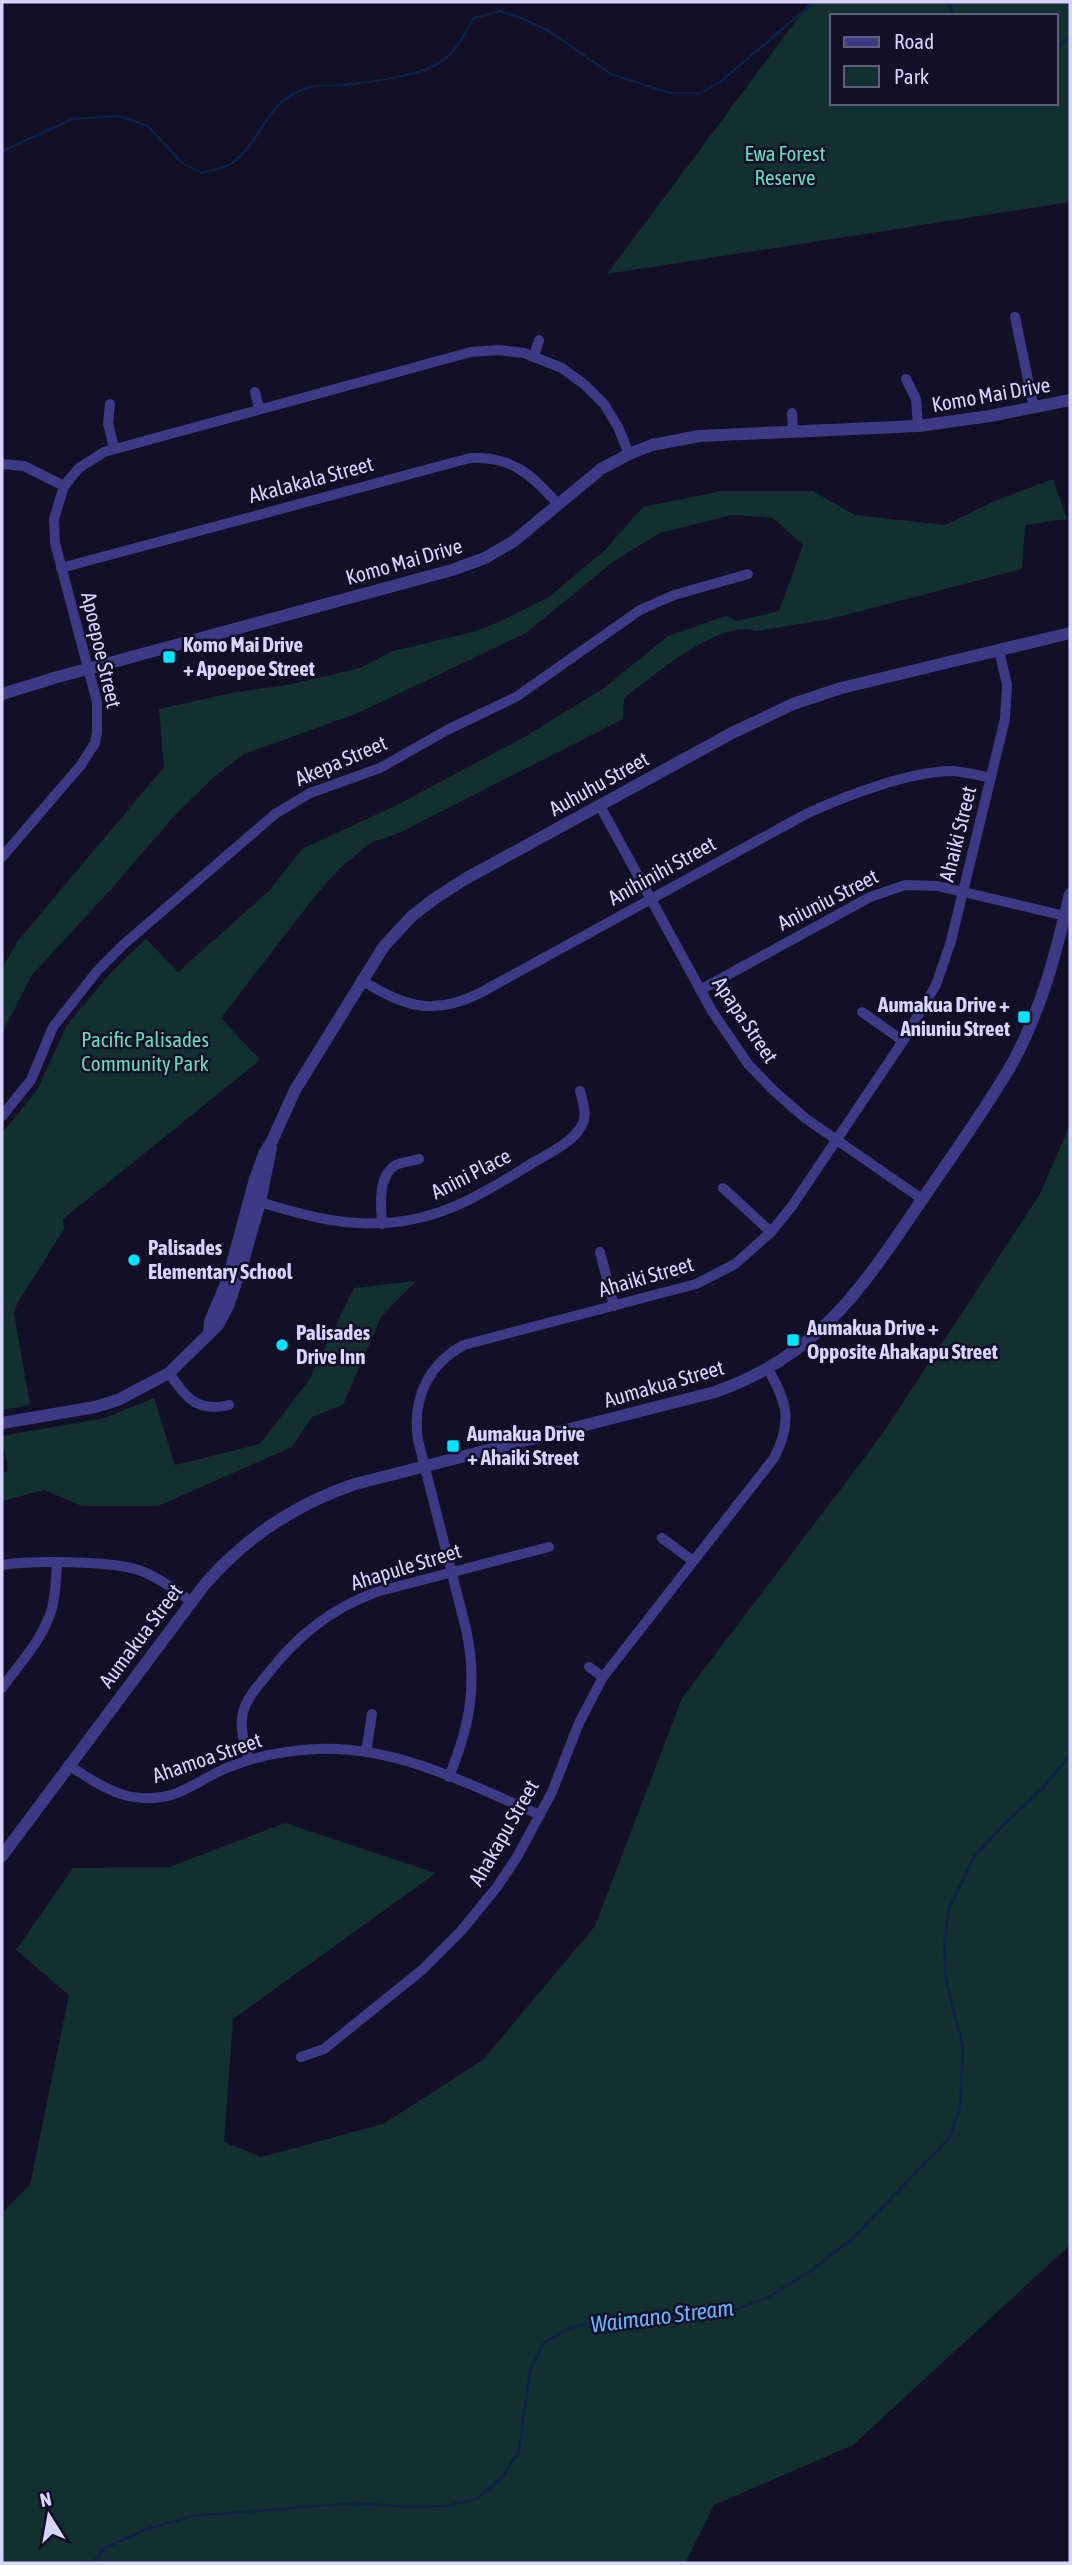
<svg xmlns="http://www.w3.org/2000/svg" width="1072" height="2565" font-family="'Asap Condensed',sans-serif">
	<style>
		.green { fill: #12302f; fill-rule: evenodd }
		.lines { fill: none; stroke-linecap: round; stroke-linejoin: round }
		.stream { stroke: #0c2248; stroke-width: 2.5 }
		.minor { stroke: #3d3a85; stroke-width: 10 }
		.tertiary { stroke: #3d3a85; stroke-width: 12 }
		.poi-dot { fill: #00e5ff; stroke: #130f26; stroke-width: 2.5 }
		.labels { text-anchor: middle; stroke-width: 5; stroke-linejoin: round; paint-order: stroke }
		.park-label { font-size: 21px; fill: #5fe0c0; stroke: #130f26 }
		.street-label { font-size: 21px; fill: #d9d4ff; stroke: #130f26 }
		.poi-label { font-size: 21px; font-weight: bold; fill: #d9d4ff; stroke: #130f26; text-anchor: start }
		.water-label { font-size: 23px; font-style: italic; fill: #62b6ff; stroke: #130f26 }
	</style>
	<rect width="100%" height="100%" fill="#130f26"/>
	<g class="green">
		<path d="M 810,2 L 1070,2 L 1070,202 L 607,274 ZM 832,16 L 1056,16 L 1056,103 L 832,103 Z"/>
		<path d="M 1053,479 L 1067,519 L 1025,525 L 1022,569 L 830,619 L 756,631 C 719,619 654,676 624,698 L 623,719 L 399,833 L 370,843 L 338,870 L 315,896 L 221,1018 L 260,1060 L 63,1219 L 64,1229 L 17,1304 L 14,1313 L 30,1405 L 2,1410 L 2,1133 L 37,1090 L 67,1025 L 113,970 L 146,939 L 178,972 L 269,891 L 302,849 L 397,805 L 526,736 L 604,688 L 668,636 L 726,616 L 737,621 L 779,611 L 803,545 L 773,518 L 732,515 L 660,533 L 614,561 L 526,633 L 358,713 L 244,754 L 214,777 L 176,814 L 113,887 L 32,975 L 2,1033 L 2,969 L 17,942 L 164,767 L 159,709 L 236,692 L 287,685 L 360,668 L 393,651 L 473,632 L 501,621 L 549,597 L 605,550 L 643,507 L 721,491 L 813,491 L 855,515 L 945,525 L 997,500 Z"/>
		<polygon points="1070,1125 1070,2245 853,2445 714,2505 685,2563 2,2563 2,2213 30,2185 69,1995 16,1950 73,1868 169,1867 285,1823 436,1873 233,2019 224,2142 261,2157 383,2124 483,2060 595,1926 682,1698 881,1436 1040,1194"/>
		<polygon points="416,1281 381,1317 343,1405 312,1417 292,1447 158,1506 82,1506 44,1490 2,1501 2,1473 8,1471 2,1436 105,1418 154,1398 175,1465 260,1444 309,1380 354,1288"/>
	</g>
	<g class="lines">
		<g class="stream">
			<polyline points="947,2 954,16"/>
			<polyline points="1056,48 1070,37"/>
			<path d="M 2,151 L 73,119 L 119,116 L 148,126 L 182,163 L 202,173 C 211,170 224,169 232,163 C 261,142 265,105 301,90 C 316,83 327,87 343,85 C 369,82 427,76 446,58 C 458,47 466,32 474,18 L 500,11 L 521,18 L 549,31 L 611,74 L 670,93 L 701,93 L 720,82 L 814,2"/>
			<polyline points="93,2563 104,2548 145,2530 191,2516 358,2503 407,2507 448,2506 478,2498 502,2477 519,2451 530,2371 544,2343 569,2328 604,2320 732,2311 767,2298 812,2270 854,2237 949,2138 960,2108 963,2048 946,1979 944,1945 949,1909 974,1857 1004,1824 1043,1788 1070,1755"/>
		</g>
		<g class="minor">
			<polyline points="1015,317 1034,408"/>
			<polyline points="534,356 539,340"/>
			<polyline points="906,379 916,399 918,426"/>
			<polyline points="255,392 259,408"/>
			<polyline points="110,404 108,423 114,448"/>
			<polyline points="792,413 793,432"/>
			<polyline points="2,464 24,466 64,486"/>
			<path d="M 61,568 L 470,458 C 513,456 531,475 558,504"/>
			<polyline points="600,806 712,1011 748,1064 773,1090 805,1118 922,1199"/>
			<polyline points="2,857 81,765 95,743 97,733 97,702 55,543 54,519 64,486 79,468 104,452 471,352 498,350 524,353 562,368 585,385 604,404 618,427 629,454"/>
			<path d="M 361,980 C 404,1006 432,1017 480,993 L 806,814 C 845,796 910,771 953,771 C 966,772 978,775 991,778"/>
			<polyline points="700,990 870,897 905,885 938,886 1065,916"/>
			<polyline points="862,1012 903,1041"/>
			<polyline points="2,1116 31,1080 53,1027 98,970 123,945 275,814 310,793 380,768 447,730 516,697 640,610 674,595 748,574"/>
			<polyline points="723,1188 771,1232"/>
			<path d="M 253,1200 C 296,1213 337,1226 383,1223 C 441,1221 486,1192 534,1162 C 550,1153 571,1143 581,1127 C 588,1116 583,1103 580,1091"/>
			<path d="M 382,1224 C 381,1206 377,1176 396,1165 C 402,1162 412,1161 419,1159"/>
			<polyline points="600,1252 614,1306"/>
			<path d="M 169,1373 C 186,1397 196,1413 229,1405"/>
			<polyline points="662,1538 693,1561"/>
			<path d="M 2,1565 C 31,1560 112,1561 139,1570 C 159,1577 174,1590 191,1601"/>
			<polyline points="589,1667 603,1677"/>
			<path d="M 2,1688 C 20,1663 44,1638 52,1608 C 56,1593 56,1578 57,1563"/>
			<polyline points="366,1752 372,1714"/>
			<path d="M 249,1760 C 245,1745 239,1729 243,1712 C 247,1698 257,1687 266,1676 C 296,1637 330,1609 376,1592 L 549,1547"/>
			<path d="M 69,1765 C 103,1789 135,1808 177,1793 C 195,1786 211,1774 229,1767 C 257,1756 288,1750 318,1749 C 397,1746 469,1784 540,1815"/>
			<path d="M 449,1777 C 470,1725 478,1684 466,1629 L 418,1440 C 412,1400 427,1365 464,1345 L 696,1284 L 735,1264 L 771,1232 L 792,1206 L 903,1041 L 936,985 L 951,941 L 1005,719 L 1007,685 L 999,650"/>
			<path d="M 301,2057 L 324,2049 L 422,1970 L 461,1931 L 497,1887 L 517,1857 L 552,1792 L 579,1723 L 603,1677 L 774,1458 C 793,1421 787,1403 768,1369"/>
		</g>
		<g class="tertiary">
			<polyline points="2,694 54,678 452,570 485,558 514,541 601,469 629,454 652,445 699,436 918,426 990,416 1070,400"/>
			<polyline points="209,1332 210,1321 228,1279 255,1179 264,1154 272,1141 295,1090 384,946 412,916 434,899 465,879 732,733 793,704 841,688 1070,633"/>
			<polyline points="2,1423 95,1407 118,1400 169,1373 218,1325 228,1306 242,1265 260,1202 271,1148"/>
			<path d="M 2,1856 L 205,1584 C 246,1537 296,1504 355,1484 L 715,1392 C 824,1354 866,1281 928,1191 C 957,1149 987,1107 1013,1062 C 1042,1008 1056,953 1070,894"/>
		</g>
	</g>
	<g class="poi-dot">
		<rect x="162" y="650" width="14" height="14" rx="3.5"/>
		<rect x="1017" y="1010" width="14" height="14" rx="3.5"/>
		<circle cx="134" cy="1260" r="7"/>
		<rect x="786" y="1333" width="14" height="14" rx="3.5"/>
		<circle cx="282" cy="1345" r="7"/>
		<rect x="446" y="1439" width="14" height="14" rx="3.5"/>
	</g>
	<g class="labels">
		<g class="park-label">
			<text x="785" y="161">Ewa Forest<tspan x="785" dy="24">Reserve</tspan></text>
			<text x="145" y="1047">Pacific Palisades<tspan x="145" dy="24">Community Park</tspan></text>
		</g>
		<g class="street-label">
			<text transform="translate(991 395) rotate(-10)" y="7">Komo Mai Drive</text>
			<text transform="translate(311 480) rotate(-15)" y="7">Akalakala Street</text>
			<text transform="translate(404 562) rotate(-16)" y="7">Komo Mai Drive</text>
			<text transform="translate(101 650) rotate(77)" y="7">Apoepoe Street</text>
			<text transform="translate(341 761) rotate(-23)" y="7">Akepa Street</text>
			<text transform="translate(599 784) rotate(-29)" y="7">Auhuhu Street</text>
			<text transform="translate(958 834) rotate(-76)" y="7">Ahaiki Street</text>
			<text transform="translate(662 871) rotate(-29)" y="7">Anihinihi Street</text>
			<text transform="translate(828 900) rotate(-27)" y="7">Aniuniu Street</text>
			<text transform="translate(745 1020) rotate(56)" y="7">Apapa Street</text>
			<text transform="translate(471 1174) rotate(-27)" y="7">Anini Place</text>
			<text transform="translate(646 1277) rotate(-16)" y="7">Ahaiki Street</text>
			<text transform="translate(664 1384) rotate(-16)" y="7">Aumakua Street</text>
			<text transform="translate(406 1567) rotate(-17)" y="7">Ahapule Street</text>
			<text transform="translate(141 1636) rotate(-53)" y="7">Aumakua Street</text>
			<text transform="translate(207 1758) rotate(-19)" y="7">Ahamoa Street</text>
			<text transform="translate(504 1833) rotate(-60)" y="7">Ahakapu Street</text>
		</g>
		<g class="poi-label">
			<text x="183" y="652">Komo Mai Drive<tspan x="183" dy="24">+ Apoepoe Street</tspan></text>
			<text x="1010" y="1012" text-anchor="end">Aumakua Drive +<tspan x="1010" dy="24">Aniuniu Street</tspan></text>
			<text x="148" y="1255">Palisades<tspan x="148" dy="24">Elementary School</tspan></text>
			<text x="807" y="1335">Aumakua Drive +<tspan x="807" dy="24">Opposite Ahakapu Street</tspan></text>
			<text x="296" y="1340">Palisades<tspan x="296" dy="24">Drive Inn</tspan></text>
			<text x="467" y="1441">Aumakua Drive<tspan x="467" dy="24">+ Ahaiki Street</tspan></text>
		</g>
		<g class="water-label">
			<text transform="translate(662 2316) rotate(-7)" y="8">Waimano Stream</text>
		</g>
	</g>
	<rect width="1072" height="2565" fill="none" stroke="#d9d4ff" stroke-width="7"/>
	<rect x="830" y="14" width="228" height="91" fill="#130f26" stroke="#625e7d" stroke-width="2"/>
	<rect x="844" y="37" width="35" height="10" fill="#3d3a85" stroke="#625e7d" stroke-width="2"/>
	<text x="894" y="49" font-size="21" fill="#d9d4ff">Road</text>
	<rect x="844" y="66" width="35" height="21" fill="#12302f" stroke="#625e7d" stroke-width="2"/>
	<text x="894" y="84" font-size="21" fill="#d9d4ff">Park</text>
	<g transform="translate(49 2516) rotate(349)" stroke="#130f26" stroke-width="5" paint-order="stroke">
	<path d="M0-5L12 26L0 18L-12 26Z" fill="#d9d4ff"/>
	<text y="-10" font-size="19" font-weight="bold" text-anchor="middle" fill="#d9d4ff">N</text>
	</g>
</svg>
